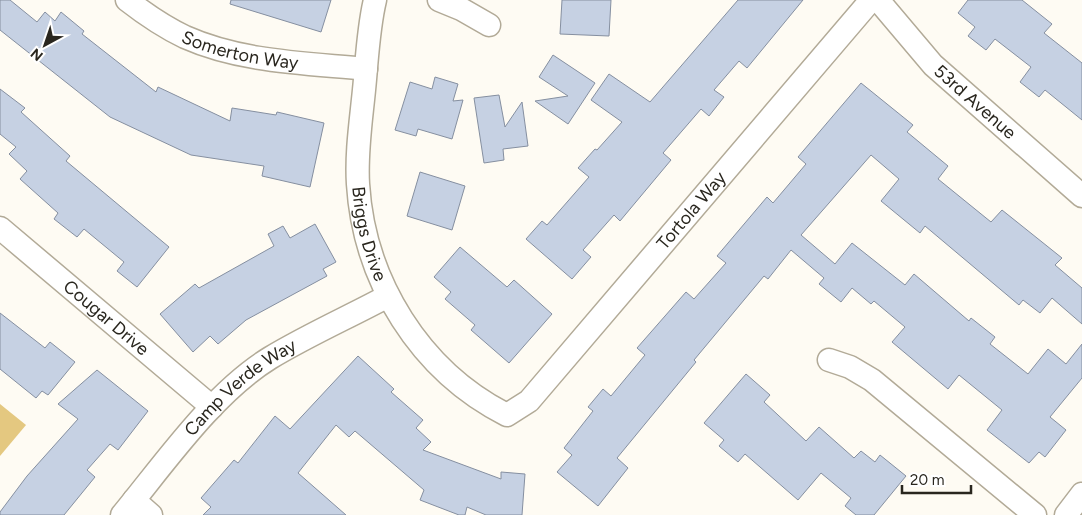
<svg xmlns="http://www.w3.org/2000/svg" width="1082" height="515" font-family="Figtree,sans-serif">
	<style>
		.green { fill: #e4c880 }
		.building { fill: #c6d1e3; stroke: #858fa0 }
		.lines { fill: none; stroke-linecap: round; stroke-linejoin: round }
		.minor-casing { stroke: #b2aa97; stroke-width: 25 }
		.minor { stroke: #fff; stroke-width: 22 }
		.labels { text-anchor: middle; stroke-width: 4; stroke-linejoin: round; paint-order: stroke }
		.street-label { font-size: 18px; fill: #29261e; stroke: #fff }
	</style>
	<rect width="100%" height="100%" fill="#fefbf3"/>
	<polygon class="green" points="0,404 26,425 0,456"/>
	<g class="building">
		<polygon points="0,0 10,0 37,22 45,12 55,21 61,12 84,31 82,34 156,92 158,87 230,121 232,108 276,115 277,112 324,123 310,187 262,176 264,166 191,155 110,117 0,30"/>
		<polygon points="231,0 331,0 321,32 230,4"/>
		<polygon points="562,0 611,0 609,36 560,34"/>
		<polygon points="738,0 803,0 747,68 739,61 714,90 724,97 709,116 701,109 663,153 671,160 620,221 614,215 583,250 591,257 572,279 526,239 542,221 547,225 589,177 578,168 595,149 597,150 622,122 591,100 609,74 650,102"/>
		<polygon points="968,0 1022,0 1052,24 1044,33 1082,63 1082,120 1045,90 1039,97 1020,82 1031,67 995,39 986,50 968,36 975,27 958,13"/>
		<polygon points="553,55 595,83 568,124 535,101 568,96 539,77"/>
		<polygon points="435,77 458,84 453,101 463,100 452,139 418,129 416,136 395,130 410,82 432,89"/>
		<polygon points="861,83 913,125 907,132 948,166 938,179 991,222 1002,210 1062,258 1055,265 1082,288 1082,324 1052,298 1040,313 1023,300 1019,305 925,226 920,233 881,201 899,179 871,155 801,235 835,264 852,243 905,285 914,274 969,321 971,318 995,337 990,344 1028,374 1048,349 1066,364 1082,344 1082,378 1050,417 1066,430 1045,457 1039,452 1029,463 987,430 1002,410 959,375 948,389 892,342 905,327 874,301 871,304 852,288 841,302 819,284 824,278 791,250 768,279 764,276 694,360 696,362 617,458 628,468 598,506 557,472 572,455 564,448 593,411 588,407 603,389 611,396 645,355 637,348 686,292 694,299 726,263 717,256 767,197 773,203 806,164 798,157"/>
		<polygon points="0,89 25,108 21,112 70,156 66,161 169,247 137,287 117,271 124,262 84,229 77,237 54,219 58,213 20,179 27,171 9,154 16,147 0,134"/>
		<polygon points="499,95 505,127 522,102 528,146 503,149 504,160 484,163 474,98"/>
		<polygon points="420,172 465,186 452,230 407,216"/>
		<polygon points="315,224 336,262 323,269 327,276 246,320 218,344 210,336 193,352 160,314 195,284 199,288 274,246 268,234 283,226 290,238"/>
		<polygon points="460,247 507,287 514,280 552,314 509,363 471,330 475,325 445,299 451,292 434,277"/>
		<polygon points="0,313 45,348 50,342 75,362 48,395 42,391 36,398 0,369"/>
		<polygon points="358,356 394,389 391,392 423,420 416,428 431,442 423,450 501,479 501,472 525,474 522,515 486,515 467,507 465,515 459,515 420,500 424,490 355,431 349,437 336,425 298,473 346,515 203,515 211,507 201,498 234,460 238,463 275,416 290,429"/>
		<polygon points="97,370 148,411 118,450 110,444 87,470 95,477 64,515 0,515 0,512 27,476 78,419 58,404"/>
		<polygon points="746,374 770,395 764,402 806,441 819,427 854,458 861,451 875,462 880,455 906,476 874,515 856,515 845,506 851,498 821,473 798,500 745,454 738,462 719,446 724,440 704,423"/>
	</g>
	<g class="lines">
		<defs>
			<g id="minor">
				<path id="s1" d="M 127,0 C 145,14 164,27 185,37 C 241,62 305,63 366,69"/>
				<path id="s2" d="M 375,0 C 368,29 367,61 364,90 C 361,121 356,153 358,184 C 364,281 420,371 507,415 L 529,401 L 871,0"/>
				<polyline points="439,0 461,9 489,25"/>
				<path id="s3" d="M 878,0 L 933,65 L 1082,196"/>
				<path id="s4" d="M 0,228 L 212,407"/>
				<polyline points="829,360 850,367 872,380 1035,515"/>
				<polyline points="134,500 151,515"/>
				<path id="s5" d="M 122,515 C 164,464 213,393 270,358 C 308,335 349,317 388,296"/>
				<polyline points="1066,515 1082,494"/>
			</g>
		</defs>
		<use href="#minor" class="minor-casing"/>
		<use href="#minor" class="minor"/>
	</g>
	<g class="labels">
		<g class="street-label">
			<text dy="6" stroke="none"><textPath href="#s1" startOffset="126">Somerton Way</textPath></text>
			<text dy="6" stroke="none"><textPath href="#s3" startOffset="141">53rd Avenue</textPath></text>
			<text dy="6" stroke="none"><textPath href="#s2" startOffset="749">Tortola Way</textPath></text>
			<text dy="6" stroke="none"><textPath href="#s2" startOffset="236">Briggs Drive</textPath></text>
			<text dy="6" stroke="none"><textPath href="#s4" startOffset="139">Cougar Drive</textPath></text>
			<text dy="6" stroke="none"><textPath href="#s5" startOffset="175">Camp Verde Way</textPath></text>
		</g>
	</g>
	<g transform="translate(45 45) rotate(220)" stroke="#ffffff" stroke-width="4" paint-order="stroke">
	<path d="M0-4L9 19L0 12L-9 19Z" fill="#29261e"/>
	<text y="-8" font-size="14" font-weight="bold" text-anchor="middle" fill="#29261e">N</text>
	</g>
	<path d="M902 485v8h69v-8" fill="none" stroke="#29261e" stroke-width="2.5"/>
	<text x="910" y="485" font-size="15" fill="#29261e" stroke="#ffffff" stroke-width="4" paint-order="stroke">20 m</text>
</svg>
